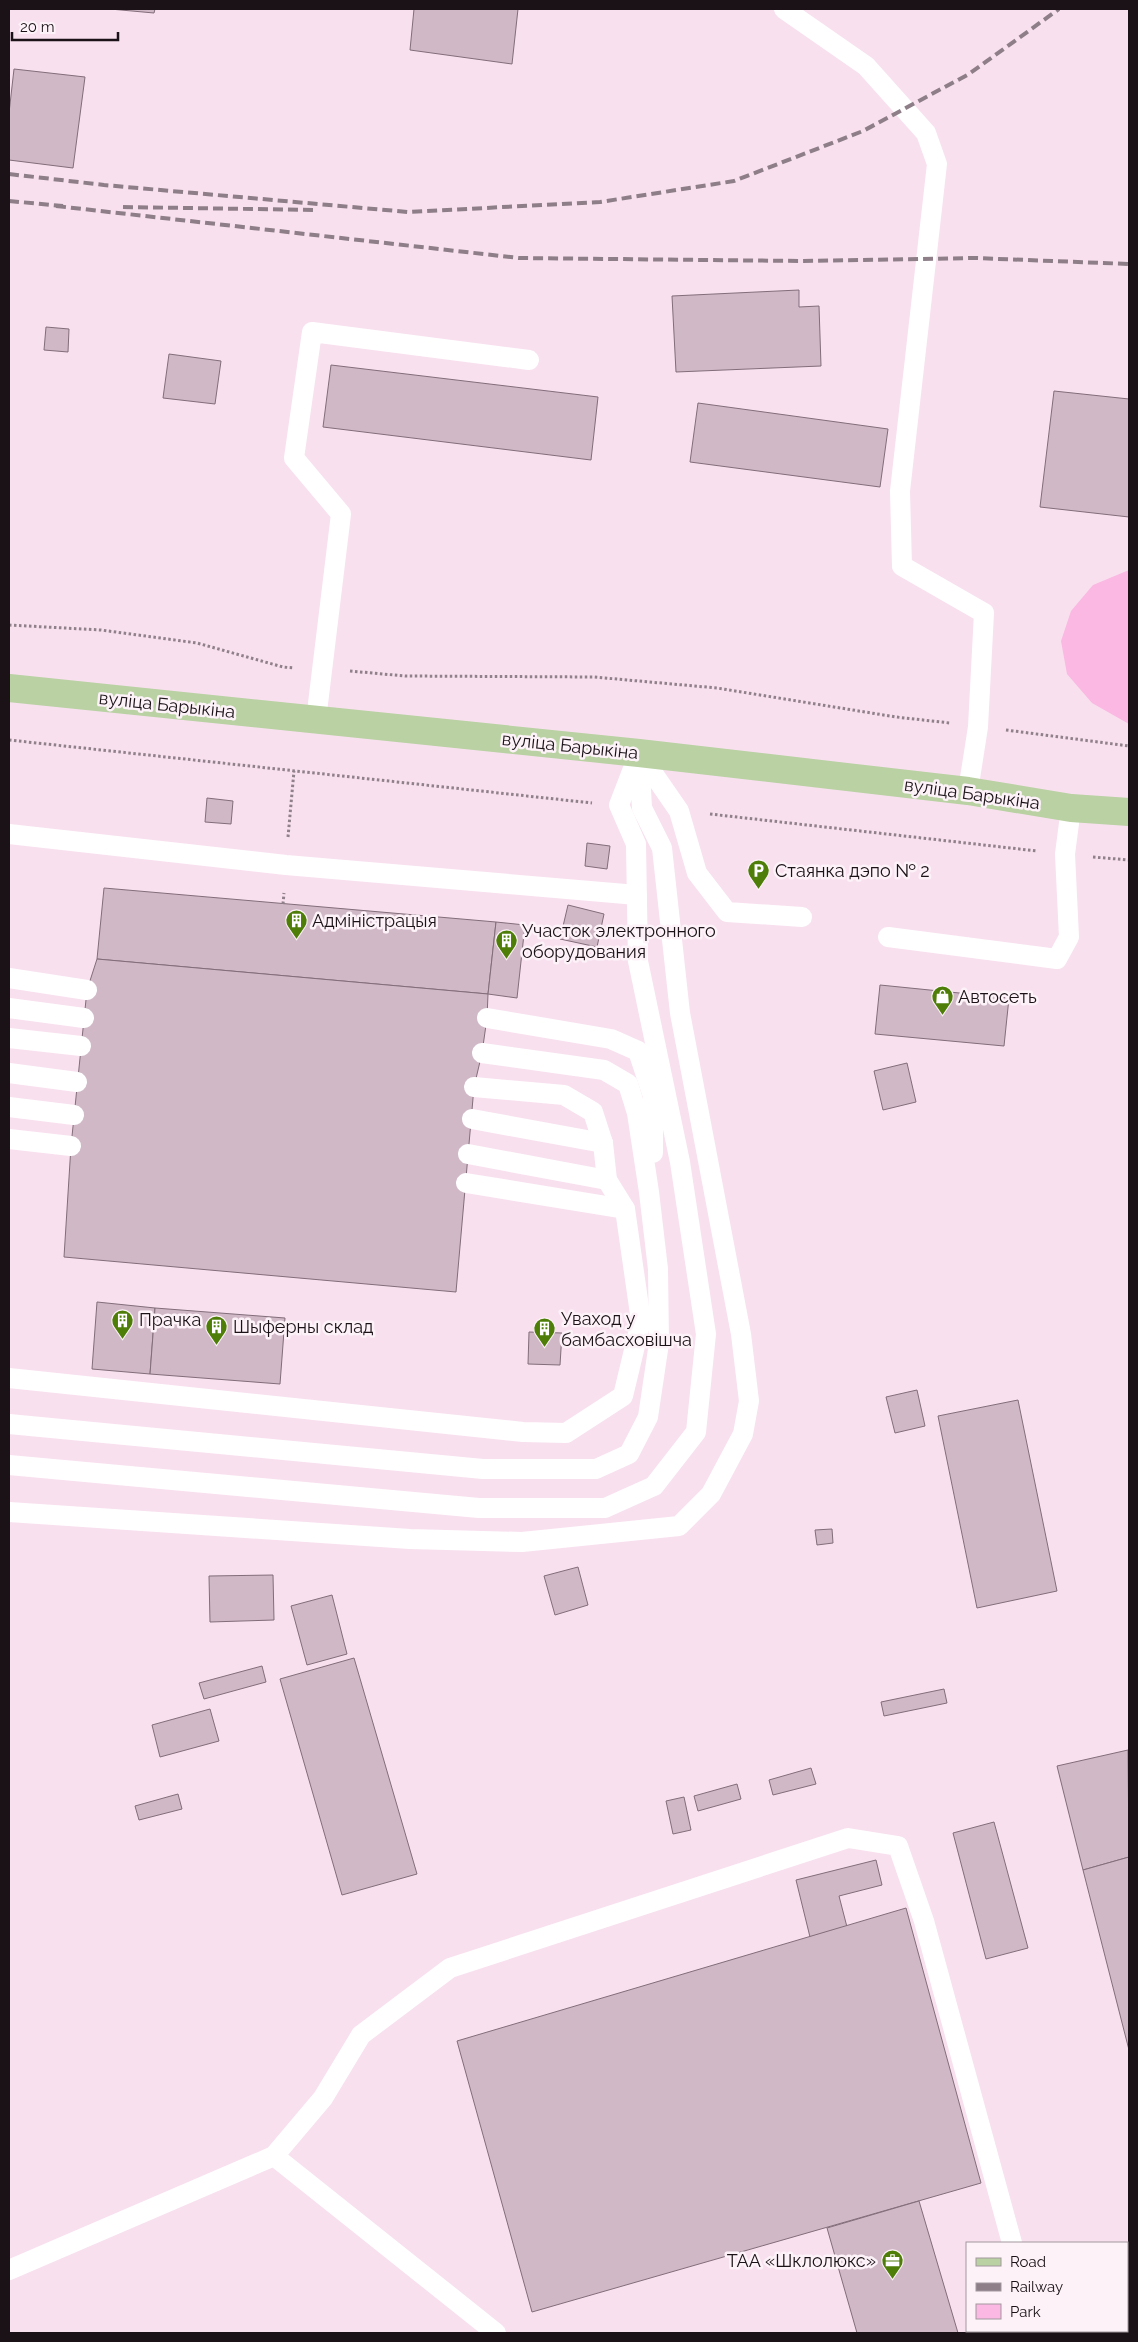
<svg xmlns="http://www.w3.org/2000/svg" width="1138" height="2342" font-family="Raleway,sans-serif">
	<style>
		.green { fill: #fab8e2 }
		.building { fill: #d0b8c7; stroke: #836d7a }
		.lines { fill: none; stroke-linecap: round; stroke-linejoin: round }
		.path { stroke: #90808a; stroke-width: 3; stroke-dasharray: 2.5 2.5; stroke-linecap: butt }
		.service { stroke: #fff; stroke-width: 20 }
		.primary { stroke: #b9d1a3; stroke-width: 28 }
		.rail { stroke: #8e7e88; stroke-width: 4; stroke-dasharray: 10 5; stroke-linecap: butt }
		.labels { text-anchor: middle; stroke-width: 5; stroke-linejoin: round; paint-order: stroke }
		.street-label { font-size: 18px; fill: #1a1217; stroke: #fcf2f8 }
		.poi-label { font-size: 18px; fill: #1a1217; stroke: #fcf2f8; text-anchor: start }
	</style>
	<rect width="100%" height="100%" fill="#f8e0ef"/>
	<polygon class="green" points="1129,570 1129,724 1092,703 1067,674 1061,641 1071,611 1093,585"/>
	<g class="building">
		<polygon points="110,9 155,9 154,13"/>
		<polygon points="414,9 518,9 512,64 410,50"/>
		<polygon points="14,69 85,77 73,168 9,160 9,113"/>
		<polygon points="799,290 799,307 819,306 821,366 676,372 672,296"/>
		<polygon points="46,327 69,329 68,352 44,350"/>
		<polygon points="169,354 221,361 215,404 163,398"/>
		<polygon points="331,365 598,397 591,460 323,427"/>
		<polygon points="1054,391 1129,399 1129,517 1040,507"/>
		<polygon points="698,403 888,429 880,487 690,462"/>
		<polygon points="207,798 233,801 231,824 205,822"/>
		<polygon points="587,843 610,846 607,869 585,866"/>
		<polygon points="104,888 496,922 488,994 97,959"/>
		<polygon points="568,905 604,914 597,947 560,939"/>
		<polygon points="496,922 525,925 517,998 488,994"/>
		<polygon points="97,959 488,994 487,1018 482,1053 474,1087 456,1292 64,1257 71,1146 87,990"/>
		<polygon points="880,985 1009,998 1004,1046 875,1034"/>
		<polygon points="907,1063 916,1102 883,1110 874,1071"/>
		<polygon points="97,1302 155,1308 150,1374 92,1369"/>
		<polygon points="155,1308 285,1318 280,1384 150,1374"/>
		<polygon points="529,1332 562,1333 560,1365 528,1364"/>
		<polygon points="917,1390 925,1426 895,1433 886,1397"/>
		<polygon points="1018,1400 1057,1591 977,1608 938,1416"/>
		<polygon points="832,1529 833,1543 817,1545 815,1530"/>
		<polygon points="578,1567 588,1605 555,1615 544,1576"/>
		<polygon points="273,1575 274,1620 210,1622 209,1576"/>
		<polygon points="332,1595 347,1654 307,1665 291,1606"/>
		<polygon points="354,1658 417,1874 342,1895 280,1679"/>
		<polygon points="262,1666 266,1682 204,1699 199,1683"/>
		<polygon points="944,1689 947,1703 884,1716 881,1702"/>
		<polygon points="210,1709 219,1741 160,1757 152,1725"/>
		<polygon points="1128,1750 1129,1857 1083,1870 1057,1766"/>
		<polygon points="811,1768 816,1784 773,1795 769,1780"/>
		<polygon points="737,1784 741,1799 698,1811 694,1796"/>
		<polygon points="178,1794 182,1809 139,1820 135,1806"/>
		<polygon points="684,1797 691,1830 673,1834 666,1801"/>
		<polygon points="994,1822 1028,1948 986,1959 953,1833"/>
		<polygon points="1129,1857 1129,2050 1083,1870"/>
		<polygon points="876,1860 882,1885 839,1896 847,1927 810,1937 796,1880"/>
		<polygon points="906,1908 981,2183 532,2312 457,2041"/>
		<polygon points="919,2201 958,2333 857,2333 827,2228"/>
	</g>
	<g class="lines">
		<g class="path">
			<polyline points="9,625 101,630 197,643 283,667 294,668"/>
			<polyline points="350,671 405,676 594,677 717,688 896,717 950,723"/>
			<polyline points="1006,730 1129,746"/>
			<polyline points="9,740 592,803"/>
			<polyline points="710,814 1037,851"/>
			<polyline points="288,837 294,771"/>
			<polyline points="1093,857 1129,860"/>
			<polyline points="283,904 284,893"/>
		</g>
		<g class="service">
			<polyline points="784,9 866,66 926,133 937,164 900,491 902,566 984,613 978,727 968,791"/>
			<polyline points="316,720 341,514 294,458 312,332 529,360"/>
			<polyline points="639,753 679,811 697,873 727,912 802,917"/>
			<polyline points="9,834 286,865 637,895"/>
			<polyline points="888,937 1057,959 1069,937 1065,854 1071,808"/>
			<polyline points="9,978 87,990"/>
			<polyline points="9,1008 84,1018"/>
			<polyline points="487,1018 611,1039 638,1051 653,1096 653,1153"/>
			<polyline points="9,1038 81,1046"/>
			<polyline points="9,1073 77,1082"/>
			<polyline points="9,1107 74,1115"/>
			<polyline points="472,1119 603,1143"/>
			<polyline points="9,1139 71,1146"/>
			<polyline points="468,1154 607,1180"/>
			<polyline points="466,1183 625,1209"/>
			<polyline points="9,1378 523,1432 566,1433 623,1396 641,1321 625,1209 607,1180 603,1143 593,1112 564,1095 474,1087"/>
			<polyline points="9,1424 483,1469 596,1469 629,1454 648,1417 659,1343 658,1269 649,1192 637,1113 628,1084 604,1070 482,1053"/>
			<polyline points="9,1465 479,1508 605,1508 654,1486 696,1432 706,1334 680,1162 638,961 636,844 619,805 636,761"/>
			<polyline points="9,1512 410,1539 522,1542 679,1526 711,1494 743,1434 749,1401 741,1334 680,1013 662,848 642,808 639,753"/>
			<polyline points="274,2156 496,2333"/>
			<polyline points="9,2270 274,2156 323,2098 361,2035 450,1968 848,1838 898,1846 924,1921 1012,2243"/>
			<polyline points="1035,2331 1036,2333"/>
		</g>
		<polyline class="primary" points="9,688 639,753 968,791 1071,808 1129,812"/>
		<g class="rail">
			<polyline points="9,174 104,185 408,212 600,202 734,181 863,131 969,74 1059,9"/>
			<polyline points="9,201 63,206"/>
			<polyline points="56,206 519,258 800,261 975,258 1129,264"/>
			<polyline points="123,207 315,210"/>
		</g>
	</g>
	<defs>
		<symbol id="parking-pin" viewBox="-11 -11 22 30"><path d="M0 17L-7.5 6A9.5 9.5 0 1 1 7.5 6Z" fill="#4e7e08" stroke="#fcf2f8"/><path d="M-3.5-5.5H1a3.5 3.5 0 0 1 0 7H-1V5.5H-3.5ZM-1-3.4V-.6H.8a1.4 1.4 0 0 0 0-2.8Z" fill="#fff"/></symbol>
		<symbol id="building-pin" viewBox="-11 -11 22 30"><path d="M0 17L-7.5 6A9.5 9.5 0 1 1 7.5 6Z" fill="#4e7e08" stroke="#fcf2f8"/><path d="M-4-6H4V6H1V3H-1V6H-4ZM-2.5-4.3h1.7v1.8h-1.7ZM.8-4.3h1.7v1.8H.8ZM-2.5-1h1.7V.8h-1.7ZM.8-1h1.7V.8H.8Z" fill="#fff"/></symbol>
		<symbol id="shop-pin" viewBox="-11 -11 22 30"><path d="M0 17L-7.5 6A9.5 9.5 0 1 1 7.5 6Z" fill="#4e7e08" stroke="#fcf2f8"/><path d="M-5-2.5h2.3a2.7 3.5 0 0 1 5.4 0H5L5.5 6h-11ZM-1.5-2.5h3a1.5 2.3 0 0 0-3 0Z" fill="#fff"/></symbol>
		<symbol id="office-pin" viewBox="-11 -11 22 30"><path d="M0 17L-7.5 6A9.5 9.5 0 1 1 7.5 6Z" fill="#4e7e08" stroke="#fcf2f8"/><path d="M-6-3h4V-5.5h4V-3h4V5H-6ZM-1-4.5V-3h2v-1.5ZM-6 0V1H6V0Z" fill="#fff"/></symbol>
	</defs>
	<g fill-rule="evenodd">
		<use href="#parking-pin" x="746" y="858" width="25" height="34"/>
		<use href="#building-pin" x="284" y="908" width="25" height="34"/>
		<use href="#building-pin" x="494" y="928" width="25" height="34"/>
		<use href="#shop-pin" x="930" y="984" width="25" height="34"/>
		<use href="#building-pin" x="110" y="1308" width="25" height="34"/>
		<use href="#building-pin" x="204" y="1314" width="25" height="34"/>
		<use href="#building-pin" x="532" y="1316" width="25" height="34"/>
		<use href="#office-pin" x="880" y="2248" width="25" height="34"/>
	</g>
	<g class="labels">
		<g class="street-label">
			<text transform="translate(167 705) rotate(6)" y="6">вуліца Барыкіна</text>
			<text transform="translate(570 746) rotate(6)" y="6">вуліца Барыкіна</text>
			<text transform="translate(972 794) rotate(8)" y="6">вуліца Барыкіна</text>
		</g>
		<g class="poi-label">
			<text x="775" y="877">Стаянка дэпо № 2</text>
			<text x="312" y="927">Адміністрацыя</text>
			<text x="522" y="937">Участок электронного<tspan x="522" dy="21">оборудования</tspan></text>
			<text x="958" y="1003">Автосеть</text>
			<text x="561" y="1325">Уваход у<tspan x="561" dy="21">бамбасховішча</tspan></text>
			<text x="139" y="1326">Прачка</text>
			<text x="233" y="1333">Шыферны склад</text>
			<text x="876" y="2267" text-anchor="end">ТАА «Шклолюкс»</text>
		</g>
	</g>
	<rect width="1138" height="2342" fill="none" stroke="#1a1217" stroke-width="20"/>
	<rect x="966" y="2242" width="162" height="90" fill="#fcf2f8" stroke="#a2989e"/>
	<rect x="976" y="2258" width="25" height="8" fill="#b9d1a3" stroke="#a2989e"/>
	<text x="1010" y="2267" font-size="15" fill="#1a1217">Road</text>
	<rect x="976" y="2283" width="25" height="8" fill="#8e7e88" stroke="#a2989e"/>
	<text x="1010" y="2292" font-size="15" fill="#1a1217">Railway</text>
	<rect x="976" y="2304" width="25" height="15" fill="#fab8e2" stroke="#a2989e"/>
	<text x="1010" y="2317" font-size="15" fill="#1a1217">Park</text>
	<path d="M12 32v8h106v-8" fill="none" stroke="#1a1217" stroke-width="2.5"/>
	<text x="20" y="32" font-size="15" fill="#1a1217" stroke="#fcf2f8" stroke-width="4" paint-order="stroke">20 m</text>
</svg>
